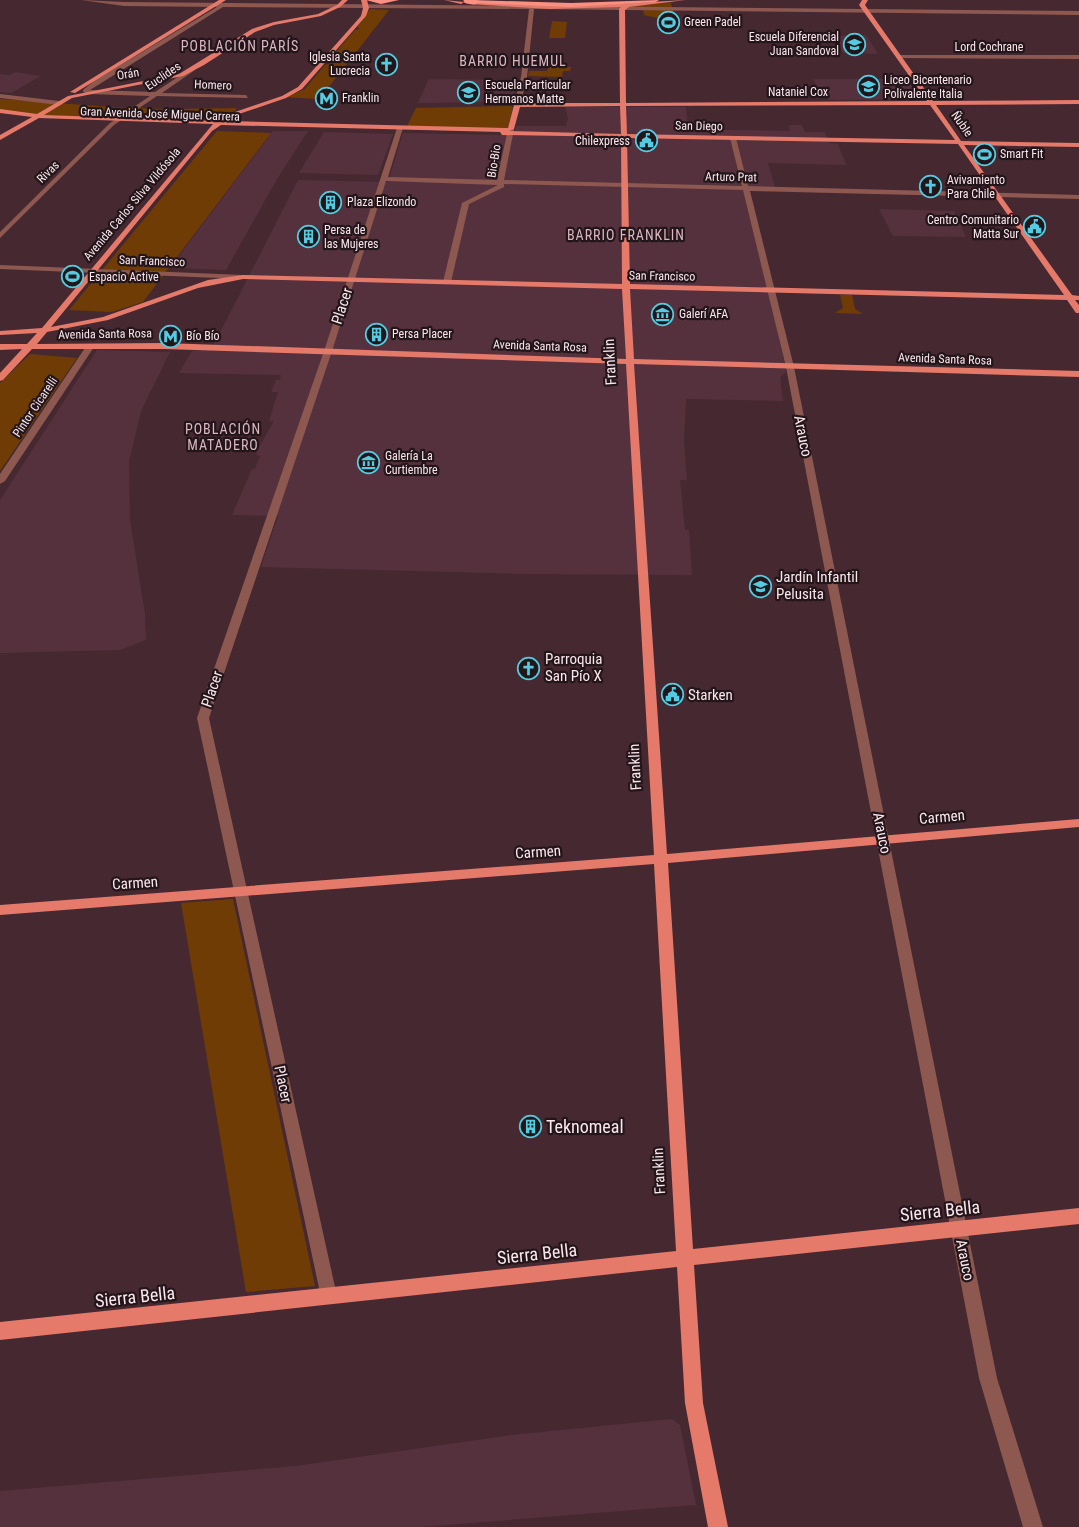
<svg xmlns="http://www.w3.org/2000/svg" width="1079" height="1527" font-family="'Roboto Condensed',sans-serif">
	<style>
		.built { fill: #55313d }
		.green { fill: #703c05 }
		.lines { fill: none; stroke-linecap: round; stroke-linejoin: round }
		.minor { fill: #8d5850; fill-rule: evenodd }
		.major { fill: #e5796a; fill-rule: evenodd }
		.highway { fill: #f99081; fill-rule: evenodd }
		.highway-bridge { stroke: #f99081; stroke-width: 7 }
		.labels { text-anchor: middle; stroke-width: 4.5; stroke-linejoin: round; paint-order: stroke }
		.far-poi-label { font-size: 12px; fill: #fbe6ec; stroke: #23161a; text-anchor: start }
		.far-street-label { font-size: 12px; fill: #fbe6ec; stroke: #23161a }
		.far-neighbourhood-label { font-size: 14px; letter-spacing: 1px; fill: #ddb6c1; stroke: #23161a }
		.street-label { font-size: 15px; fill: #fbe6ec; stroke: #23161a }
		.poi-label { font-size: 15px; fill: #fbe6ec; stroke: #23161a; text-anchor: start }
		.near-poi-label { font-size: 18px; fill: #fbe6ec; stroke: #23161a; text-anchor: start }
		.near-street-label { font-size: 18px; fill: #fbe6ec; stroke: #23161a }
	</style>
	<rect width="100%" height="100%" fill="#462831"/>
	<g class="built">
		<polygon points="866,35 878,54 843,53 834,36"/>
		<polygon points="16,72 41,76 11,93 0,92 0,74 9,75"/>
		<polygon points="429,79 508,80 517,81 513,102 418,103"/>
		<polygon points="813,79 911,79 925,99 830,100 822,95"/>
		<polygon points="565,107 686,107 688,129 790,131 789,125 802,125 805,132 825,132 829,143 838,144 846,165 768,163 776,191 749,189 786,372 780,377 783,401 686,399 684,440 687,480 680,480 685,530 689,530 692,575 525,574 261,567 278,516 232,515 252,469 255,469 260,456 256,455 258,449 274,421 269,421 278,392 271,392 276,380 280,380 281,375 179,373 192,351 211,350 298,180 388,182 403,133 513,135 516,126 566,126 568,118"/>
		<polygon points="273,131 308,131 277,179 226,270 170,268"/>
		<polygon points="324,132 393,134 378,175 299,173"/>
		<polygon points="879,209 954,211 966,237 893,236"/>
		<polygon points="97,350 170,352 141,411 129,462 130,520 145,614 146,640 120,650 0,653 0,500"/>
		<polygon points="672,1419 680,1425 696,1505 422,1527 0,1527 0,1491 296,1466 511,1435"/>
	</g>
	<g class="green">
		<polygon points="671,2 674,15 657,18 644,15 643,8 627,7"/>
		<polygon points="370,9 389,10 332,83 316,99 286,97 305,89 325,65 331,63 327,62 355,30 360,29 357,27"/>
		<polygon points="552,21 567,22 565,38 549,38"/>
		<polygon points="548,67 571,67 570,71 563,71 562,77 528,76 529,71 547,71"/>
		<polygon points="0,99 126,108 174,109 236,108 236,110 216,121 36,115 0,110"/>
		<polygon points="511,106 513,107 508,128 505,129 407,126 416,108"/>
		<polygon points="217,131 271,133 143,302 112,312 69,310"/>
		<polygon points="840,295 852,295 855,309 863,314 835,313 843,308"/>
		<polygon points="30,354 77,358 0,471 0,383"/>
		<polygon points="233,899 315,1286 246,1292 181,903"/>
	</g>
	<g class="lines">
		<g class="minor">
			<polygon points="81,0 124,2 1079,11 1079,15 534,9 527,77 520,105 517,107 514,105 521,77 529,9 223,7 90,90 155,92 193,67 195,70 162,93 246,95 248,98 157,96 114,125 0,238 0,232 110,123 150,96 89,94 83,92 83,90 94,81 217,7 124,6"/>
			<polygon points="900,55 1079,55 1079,59 898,58"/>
			<polygon points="0,94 59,101 62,103 59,105 0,98"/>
			<polygon points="400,126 403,128 388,177 497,180 508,129 511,127 514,129 504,180 742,186 730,138 733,136 736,138 748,186 1079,195 1079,199 750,191 794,367 997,1378 1043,1527 1023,1527 979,1378 786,367 743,190 504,184 504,187 469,204 451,282 447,284 443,282 462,203 498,185 386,181 332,351 209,718 337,1296 334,1302 328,1304 322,1302 197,718 324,351 397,128"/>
			<polygon points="0,265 243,275 247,277 243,279 0,269"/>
			<polygon points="87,345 94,347 5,481 0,484 0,474"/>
		</g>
		<g class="major">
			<polygon points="219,0 226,0 75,93 70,92"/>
			<path d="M 342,0 L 348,0 L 340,7 L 321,16 L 274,25 L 255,32 L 204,65 L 183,76 L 72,98 L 44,115 L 218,121 L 235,112 L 282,96 L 298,87 L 361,16 L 363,8 L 361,0 L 367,0 L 369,8 L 366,16 L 302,89 L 286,98 L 239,114 L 227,121 L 506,128 L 508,128 L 514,105 L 517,103 L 620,103 L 619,9 L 621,7 L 550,9 L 468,4 L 470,1 L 576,6 L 686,0 L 629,7 L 625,10 L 626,103 L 927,101 L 859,5 L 862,0 L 868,0 L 865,5 L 933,101 L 1079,100 L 1079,104 L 936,105 L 961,141 L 1079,143 L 1079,147 L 964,145 L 1072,295 L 1079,296 L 1079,300 L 1075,300 L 1079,305 L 1079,313 L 1076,313 L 1067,300 L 630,289 L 634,359 L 1079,371 L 1079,377 L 634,364 L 667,854 L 1079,819 L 1079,827 L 668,863 L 693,1249 L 1079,1208 L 1079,1224 L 694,1265 L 703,1403 L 728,1527 L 708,1527 L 685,1403 L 677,1267 L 0,1340 L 0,1322 L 676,1251 L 654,864 L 0,915 L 0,905 L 654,855 L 626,364 L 164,349 L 32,349 L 3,380 L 0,381 L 0,373 L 22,349 L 0,350 L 0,344 L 27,344 L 37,333 L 0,335 L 0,331 L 42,328 L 213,124 L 39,118 L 0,140 L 0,135 L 32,117 L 0,113 L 0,109 L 37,114 L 68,96 L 179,74 L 252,29 L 274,22 L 318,14 L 337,5 ZM 930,105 L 955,140 L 627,134 L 626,106 ZM 620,106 L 621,134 L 509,131 L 514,129 L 520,107 ZM 221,125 L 500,132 L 502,135 L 621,137 L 622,284 L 243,275 L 208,280 L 103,317 L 51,327 L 212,131 ZM 627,138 L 958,144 L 1064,295 L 630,284 ZM 243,279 L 622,289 L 626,359 L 164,343 L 37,344 L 47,332 L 108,320 L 198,288 Z"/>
			<polygon points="444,0 464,2 461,4"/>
		</g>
		<g class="highway">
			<polygon points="366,0 399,0 381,4"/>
			<polygon points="472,0 571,3 659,0 656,2 571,7 474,3"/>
		</g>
		<polyline class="highway-bridge" points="467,0 474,1"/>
	</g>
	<defs>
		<symbol id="stadium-ring" viewBox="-11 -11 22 22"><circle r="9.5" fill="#23161a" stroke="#55cae0" stroke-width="1.5"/><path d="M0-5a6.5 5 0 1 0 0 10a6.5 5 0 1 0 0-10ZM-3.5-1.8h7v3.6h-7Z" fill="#55cae0"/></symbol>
		<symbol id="school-ring" viewBox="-11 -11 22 22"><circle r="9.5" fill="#23161a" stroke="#55cae0" stroke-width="1.5"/><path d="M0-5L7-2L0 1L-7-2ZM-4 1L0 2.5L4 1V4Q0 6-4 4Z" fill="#55cae0"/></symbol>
		<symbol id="church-ring" viewBox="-11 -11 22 22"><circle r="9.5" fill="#23161a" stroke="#55cae0" stroke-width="1.5"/><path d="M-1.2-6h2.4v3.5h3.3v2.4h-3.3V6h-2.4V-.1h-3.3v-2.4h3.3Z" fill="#55cae0"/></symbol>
		<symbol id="metro-ring" viewBox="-11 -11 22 22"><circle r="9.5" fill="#23161a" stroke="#55cae0" stroke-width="1.5"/><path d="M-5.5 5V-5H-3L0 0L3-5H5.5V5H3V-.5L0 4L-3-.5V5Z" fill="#55cae0"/></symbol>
		<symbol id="civic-ring" viewBox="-11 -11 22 22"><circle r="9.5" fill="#23161a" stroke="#55cae0" stroke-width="1.5"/><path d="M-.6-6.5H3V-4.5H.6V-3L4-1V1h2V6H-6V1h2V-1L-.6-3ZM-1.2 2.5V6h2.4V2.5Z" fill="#55cae0"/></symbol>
		<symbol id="building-ring" viewBox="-11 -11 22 22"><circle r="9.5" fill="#23161a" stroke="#55cae0" stroke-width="1.5"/><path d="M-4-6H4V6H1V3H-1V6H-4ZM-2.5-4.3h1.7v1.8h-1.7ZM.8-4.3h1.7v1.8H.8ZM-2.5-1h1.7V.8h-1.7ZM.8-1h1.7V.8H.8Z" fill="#55cae0"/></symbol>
		<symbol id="museum-ring" viewBox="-11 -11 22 22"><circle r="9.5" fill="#23161a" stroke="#55cae0" stroke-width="1.5"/><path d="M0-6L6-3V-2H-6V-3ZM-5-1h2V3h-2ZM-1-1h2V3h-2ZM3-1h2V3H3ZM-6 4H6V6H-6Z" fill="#55cae0"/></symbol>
	</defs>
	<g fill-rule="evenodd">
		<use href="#stadium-ring" x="656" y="10" width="25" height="25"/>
		<use href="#school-ring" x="842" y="32" width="25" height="25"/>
		<use href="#church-ring" x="374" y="52" width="25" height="25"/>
		<use href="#school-ring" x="856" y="74" width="25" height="25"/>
		<use href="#school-ring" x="456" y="80" width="25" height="25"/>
		<use href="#metro-ring" x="314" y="86" width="25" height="25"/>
		<use href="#civic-ring" x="634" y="128" width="25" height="25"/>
		<use href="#stadium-ring" x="972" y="142" width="25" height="25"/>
		<use href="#church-ring" x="918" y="174" width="25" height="25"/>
		<use href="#building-ring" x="318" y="190" width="25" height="25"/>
		<use href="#civic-ring" x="1022" y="214" width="25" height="25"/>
		<use href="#building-ring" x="296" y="224" width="25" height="25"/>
		<use href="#stadium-ring" x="60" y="264" width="25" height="25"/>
		<use href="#museum-ring" x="650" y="302" width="25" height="25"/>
		<use href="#building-ring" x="364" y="322" width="25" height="25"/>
		<use href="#metro-ring" x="158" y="324" width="25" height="25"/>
		<use href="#museum-ring" x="356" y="450" width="25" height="25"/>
		<use href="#school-ring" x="748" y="574" width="25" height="25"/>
		<use href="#church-ring" x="516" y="656" width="25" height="25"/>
		<use href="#civic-ring" x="660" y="682" width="25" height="25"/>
		<use href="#building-ring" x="518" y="1114" width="25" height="25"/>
	</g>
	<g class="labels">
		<g class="far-poi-label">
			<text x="684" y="26">Green Padel</text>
			<text x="839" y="41" text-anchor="end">Escuela Diferencial<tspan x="839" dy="14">Juan Sandoval</tspan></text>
			<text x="370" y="61" text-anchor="end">Iglesia Santa<tspan x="370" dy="14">Lucrecia</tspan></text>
			<text x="884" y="84">Liceo Bicentenario<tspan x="884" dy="14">Polivalente Italia</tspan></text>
			<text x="485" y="89">Escuela Particular<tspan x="485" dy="14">Hermanos Matte</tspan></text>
			<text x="342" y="102">Franklin</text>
			<text x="630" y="145" text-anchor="end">Chilexpress</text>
			<text x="1000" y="158">Smart Fit</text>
			<text x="947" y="184">Avivamiento<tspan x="947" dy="14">Para Chile</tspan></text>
			<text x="347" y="206">Plaza Elizondo</text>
			<text x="1019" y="224" text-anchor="end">Centro Comunitario<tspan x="1019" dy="14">Matta Sur</tspan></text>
			<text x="324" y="234">Persa de<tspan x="324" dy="14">las Mujeres</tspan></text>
			<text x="89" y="281">Espacio Active</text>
			<text x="679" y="318">Galerí AFA</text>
			<text x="392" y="338">Persa Placer</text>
			<text x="186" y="340">Bío Bío</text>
			<text x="385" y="460">Galería La<tspan x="385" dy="14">Curtiembre</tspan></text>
		</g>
		<g class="far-street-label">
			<text x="989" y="51">Lord Cochrane</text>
			<text transform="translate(128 74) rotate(-10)" y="4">Orán</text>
			<text transform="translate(163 76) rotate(-34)" y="4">Euclides</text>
			<text transform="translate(213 85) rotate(2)" y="4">Homero</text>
			<text x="798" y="96">Nataniel Cox</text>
			<text transform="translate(160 114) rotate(2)" y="4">Gran Avenida José Miguel Carrera</text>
			<text transform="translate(962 124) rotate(55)" y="4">Ñuble</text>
			<text transform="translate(699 126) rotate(1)" y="4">San Diego</text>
			<text transform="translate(494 161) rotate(-81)" y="4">Bio-Bio</text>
			<text transform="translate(48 172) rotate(-45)" y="4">Rivas</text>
			<text transform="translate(731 177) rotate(1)" y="4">Arturo Prat</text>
			<text transform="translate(132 204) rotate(-50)" y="4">Avenida Carlos Silva Vildósola</text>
			<text transform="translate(152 261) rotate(2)" y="4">San Francisco</text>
			<text transform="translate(662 276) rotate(1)" y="4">San Francisco</text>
			<text transform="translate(105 334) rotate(-1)" y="4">Avenida Santa Rosa</text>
			<text transform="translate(540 346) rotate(2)" y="4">Avenida Santa Rosa</text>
			<text transform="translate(945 359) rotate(2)" y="4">Avenida Santa Rosa</text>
			<text transform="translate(35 407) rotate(-56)" y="4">Pintor Cicarelli</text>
		</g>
		<g class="far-neighbourhood-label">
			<text x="240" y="51">POBLACIÓN PARÍS</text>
			<text x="513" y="66">BARRIO HUEMUL</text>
			<text x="626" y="240">BARRIO FRANKLIN</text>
			<text x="223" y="434">POBLACIÓN<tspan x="223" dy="16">MATADERO</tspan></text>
		</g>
		<g class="street-label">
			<text transform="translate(342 306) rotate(-72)" y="5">Placer</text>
			<text transform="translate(610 362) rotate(-93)" y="5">Franklin</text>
			<text transform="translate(803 436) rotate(79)" y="5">Arauco</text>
			<text transform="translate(212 689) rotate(-71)" y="5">Placer</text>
			<text transform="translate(635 767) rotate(-93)" y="5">Franklin</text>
			<text transform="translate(942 817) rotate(-5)" y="5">Carmen</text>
			<text transform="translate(882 833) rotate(79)" y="5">Arauco</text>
			<text transform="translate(538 852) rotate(-4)" y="5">Carmen</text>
			<text transform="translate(135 883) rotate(-4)" y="5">Carmen</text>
			<text transform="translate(283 1084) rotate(78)" y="5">Placer</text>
			<text transform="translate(659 1171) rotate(-93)" y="5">Franklin</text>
			<text transform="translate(965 1260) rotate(79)" y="5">Arauco</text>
		</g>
		<g class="poi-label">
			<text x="776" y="582">Jardín Infantil<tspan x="776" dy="17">Pelusita</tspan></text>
			<text x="545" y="664">Parroquia<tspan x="545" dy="17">San Pío X</tspan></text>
			<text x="688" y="700">Starken</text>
		</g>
		<g class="near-poi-label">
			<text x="546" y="1133">Teknomeal</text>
		</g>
		<g class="near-street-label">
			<text transform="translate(940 1211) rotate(-6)" y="6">Sierra Bella</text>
			<text transform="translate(537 1254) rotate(-6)" y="6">Sierra Bella</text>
			<text transform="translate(135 1297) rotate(-6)" y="6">Sierra Bella</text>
		</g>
	</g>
</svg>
